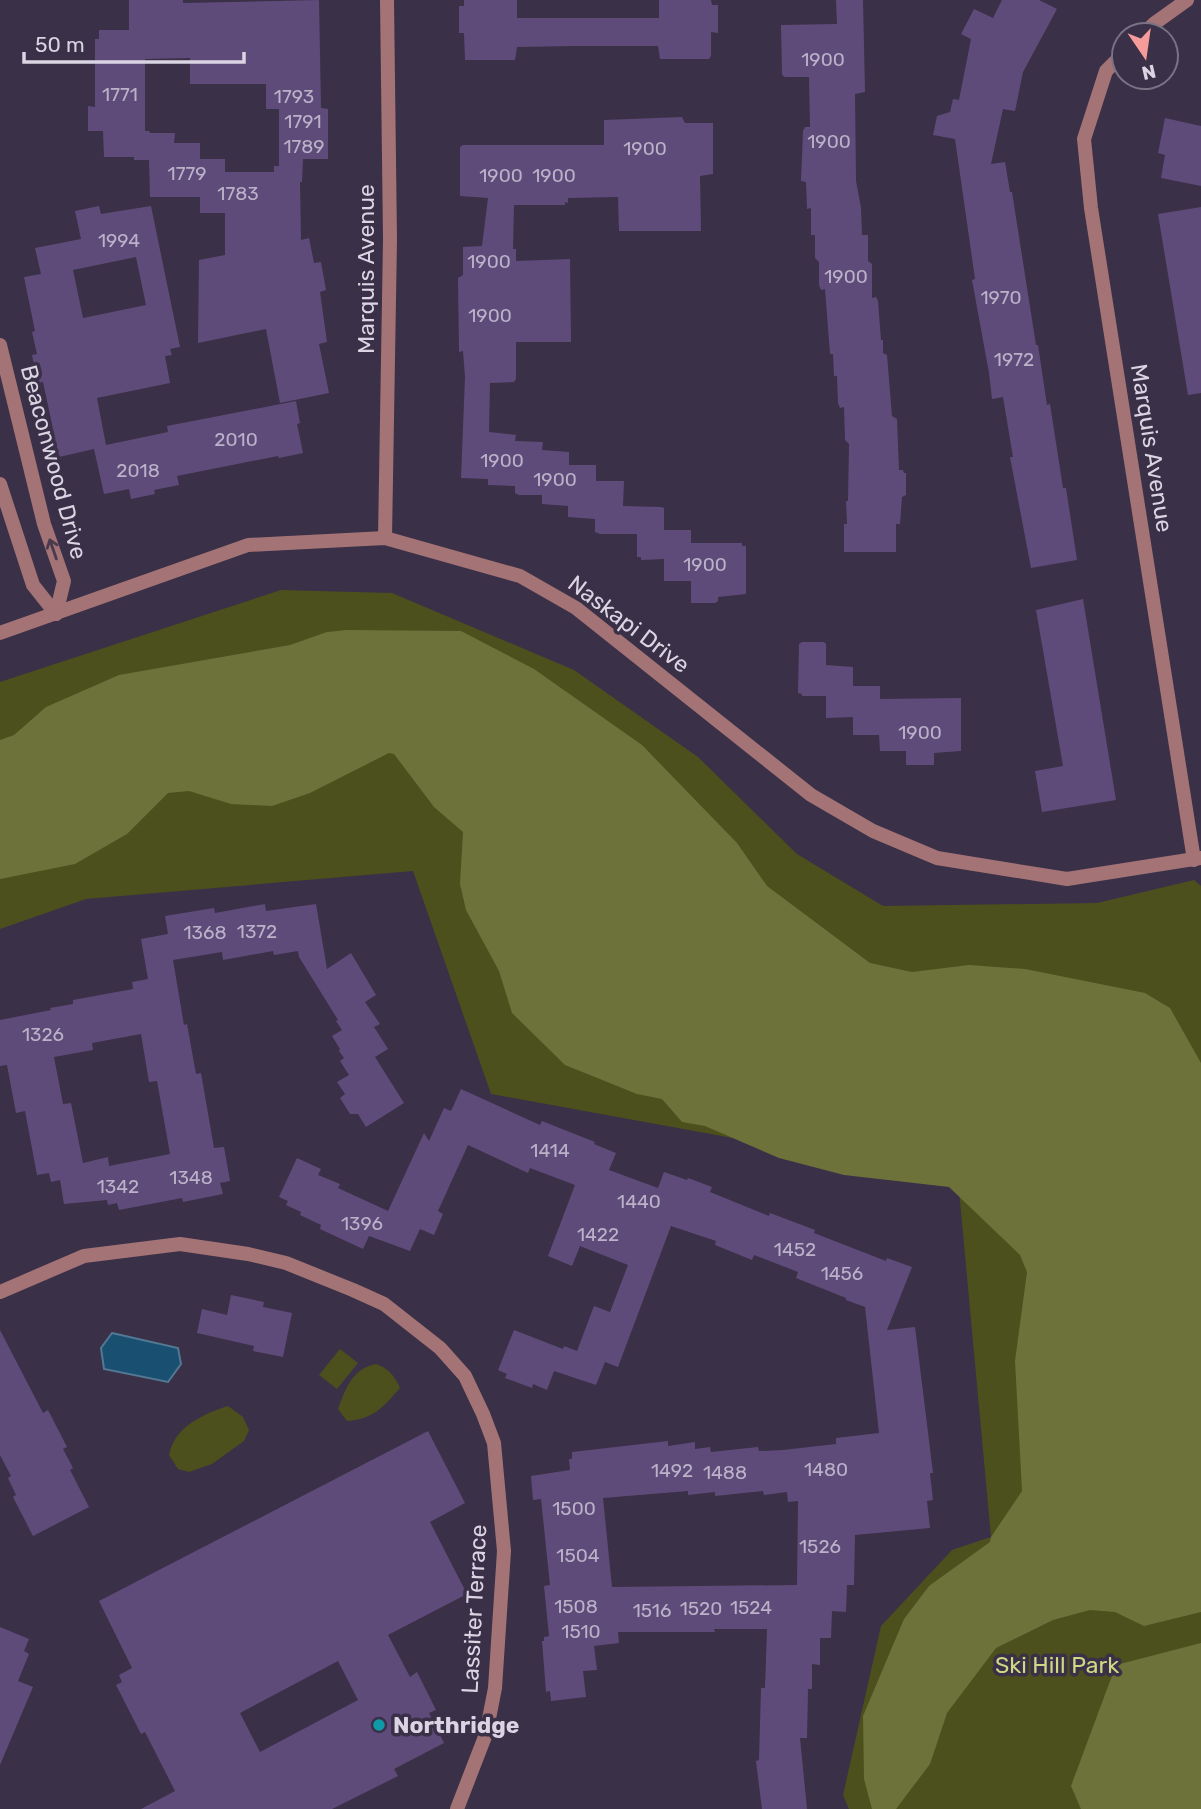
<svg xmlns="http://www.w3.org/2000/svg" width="1201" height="1809" font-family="Rubik,sans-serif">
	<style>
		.green { fill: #4c501d }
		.forest { fill: #6c723a }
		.water { fill: #195071; stroke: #537893; stroke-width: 2 }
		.building { fill: #5f4b7a; fill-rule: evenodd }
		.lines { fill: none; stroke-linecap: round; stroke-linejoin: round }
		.street { stroke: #a47375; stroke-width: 14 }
		.oneway { stroke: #4a3a4e }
		.culture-dot { fill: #0f9aa8; stroke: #3a3047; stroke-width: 2.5 }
		.labels { text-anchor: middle; stroke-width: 7; stroke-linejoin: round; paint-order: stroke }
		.number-label { font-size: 19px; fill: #bbb2c9 }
		.street-label { font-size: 23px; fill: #dad4e3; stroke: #3a3047 }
		.park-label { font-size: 23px; fill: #cfd884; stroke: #3a3047 }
		.poi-label { font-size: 23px; font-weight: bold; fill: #dad4e3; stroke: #3a3047; text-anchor: start }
	</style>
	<rect width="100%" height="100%" fill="#3a3047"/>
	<g class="green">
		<polygon points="281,590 392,593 574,670 698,757 797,854 883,906 1097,903 1194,880 1201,886 1201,1809 849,1809 843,1795 881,1626 952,1550 991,1537 958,1179 491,1094 413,871 86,899 0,929 0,682"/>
		<polygon points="340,1349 358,1363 337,1389 319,1375"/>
		<path d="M 376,1364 C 388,1368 395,1376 400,1388 C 383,1407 374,1419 347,1421 L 338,1409 C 346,1388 352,1369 376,1364 Z"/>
		<path d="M 228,1406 L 243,1417 L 249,1430 L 244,1441 L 212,1464 L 189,1472 L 178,1469 L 169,1455 C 174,1427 203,1414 228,1406 Z"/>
	</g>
	<g class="forest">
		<polygon points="347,630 461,631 534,669 642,745 737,843 767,886 870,963 912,972 969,965 1025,969 1145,993 1170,1008 1201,1063 1201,1612 1144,1626 1115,1612 1090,1610 1053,1620 996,1648 947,1713 930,1764 896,1809 872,1809 864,1779 863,1716 904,1619 929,1586 990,1542 991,1537 1022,1491 1015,1361 1027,1272 1020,1255 949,1187 844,1175 779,1158 705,1126 682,1122 662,1099 637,1094 565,1065 512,1013 499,971 466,910 460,884 463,832 434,807 394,754 389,753 310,793 272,806 231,804 189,791 168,793 127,834 75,864 0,879 0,740 14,735 46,707 119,675 290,645 327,632"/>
		<polygon points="1201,1643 1201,1809 1081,1809 1071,1786 1116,1665"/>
	</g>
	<polygon class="water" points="112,1333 178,1348 181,1364 168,1382 104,1369 101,1348"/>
	<g class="building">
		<path d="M 129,0 L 183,0 L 183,3 L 319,0 L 321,108 L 328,109 L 328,159 L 303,159 L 302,182 L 300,182 L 301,240 L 309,238 L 314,263 L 321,262 L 326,290 L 320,292 L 327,342 L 319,344 L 329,393 L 280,403 L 266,329 L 198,343 L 199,260 L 225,255 L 225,213 L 200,213 L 200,197 L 150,197 L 149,160 L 134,160 L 134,157 L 104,157 L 103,131 L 88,131 L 88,106 L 95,107 L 95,39 L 99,39 L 99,30 L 129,30 ZM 190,58 L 190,84 L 266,84 L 266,109 L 279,109 L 279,166 L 274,166 L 274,172 L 225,172 L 225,159 L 200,159 L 200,143 L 174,143 L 175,133 L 150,133 L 149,131 L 145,131 L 145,59 Z"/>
		<polygon points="464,0 517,0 517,18 659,18 659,0 711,0 712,5 718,5 718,33 711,32 711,56 709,59 660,59 658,46 572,46 517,47 515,60 465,60 464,33 459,33 459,6 464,6"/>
		<polygon points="836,0 863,0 865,92 855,94 856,181 861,208 862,235 868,235 868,261 872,264 872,298 876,297 878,301 881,340 883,340 883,353 887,355 892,416 897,419 899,470 903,470 904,473 906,473 906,495 902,497 900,524 896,524 896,552 844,552 844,524 847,524 846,501 848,501 849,444 845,440 844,407 840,408 838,403 837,376 834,376 833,354 830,354 825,289 821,290 819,285 819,262 815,258 815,235 811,235 811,208 807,209 806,182 801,181 803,131 805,127 810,127 809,77 785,77 782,75 781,25 837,24"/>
		<polygon points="1002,0 1039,0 1057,9 1023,72 1015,111 1003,109 991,164 1005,162 1010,192 1012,192 1036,345 1038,345 1047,405 1050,404 1063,488 1066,488 1077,560 1031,568 1010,457 1013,457 1003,397 992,399 989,373 972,280 975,279 955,139 933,135 937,116 950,112 953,99 959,100 971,39 961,34 974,9 993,18"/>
		<polygon points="682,117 685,123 713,123 713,174 700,176 701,231 619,231 618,197 568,198 568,203 565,202 565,205 514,205 513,249 516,249 516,261 570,259 571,342 516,342 516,379 514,382 490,383 489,432 516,435 515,441 543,442 542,450 569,452 569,465 596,465 596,481 624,481 623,506 661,507 664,508 664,530 691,530 691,543 742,543 742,546 746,546 746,594 718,597 718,601 715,603 691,603 691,581 664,581 664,559 641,560 641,557 637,557 637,534 600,534 595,532 595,519 568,517 568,506 542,504 542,495 519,495 515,493 515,486 488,485 488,479 461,478 465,377 463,351 459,352 458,278 463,275 463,247 482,246 488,198 460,196 460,147 463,145 604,145 604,120"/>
		<polygon points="1165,118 1201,126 1201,186 1161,178 1165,155 1158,153"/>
		<path d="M 99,206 L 101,214 L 151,206 L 180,347 L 170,349 L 172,355 L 165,356 L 170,383 L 97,398 L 106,445 L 168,432 L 167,426 L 296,401 L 300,423 L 297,424 L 303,453 L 279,458 L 278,456 L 177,476 L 179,485 L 154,490 L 155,494 L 131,499 L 129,489 L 104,494 L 94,449 L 59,457 L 43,382 L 38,383 L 32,355 L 37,354 L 32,332 L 35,331 L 24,277 L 41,274 L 35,248 L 81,239 L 75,211 ZM 136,257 L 146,305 L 83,318 L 73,270 Z"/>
		<polygon points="1201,207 1201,393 1188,395 1158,214"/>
		<polygon points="1083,599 1116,800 1042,812 1035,771 1063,766 1036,610"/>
		<polygon points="802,642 824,642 826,644 826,665 853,667 853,686 880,686 880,699 961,698 961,751 934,753 934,765 906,765 906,751 880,751 879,735 853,735 853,717 826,718 826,696 802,696 802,694 798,693 799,644"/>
		<path d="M 265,904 L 266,911 L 316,904 L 327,969 L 351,953 L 376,995 L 365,1002 L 380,1024 L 374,1027 L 388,1049 L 375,1057 L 404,1103 L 366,1127 L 358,1114 L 350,1114 L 340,1098 L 345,1094 L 337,1082 L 349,1075 L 340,1061 L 344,1058 L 339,1051 L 340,1049 L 332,1036 L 342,1030 L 336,1021 L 338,1020 L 299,957 L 298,951 L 274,955 L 273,951 L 223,960 L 222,952 L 173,960 L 184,1025 L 187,1024 L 196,1074 L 201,1073 L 214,1148 L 224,1147 L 230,1181 L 220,1183 L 223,1194 L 183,1202 L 182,1198 L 119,1210 L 117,1203 L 108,1205 L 107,1200 L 64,1204 L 60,1180 L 51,1182 L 49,1173 L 37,1175 L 25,1111 L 16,1113 L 7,1065 L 0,1066 L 0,1020 L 51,1010 L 50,1008 L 73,1004 L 73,1000 L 133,989 L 132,982 L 148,979 L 141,939 L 168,934 L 165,916 L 214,908 L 215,913 ZM 141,1034 L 149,1082 L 157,1081 L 170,1154 L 109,1166 L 108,1157 L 83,1163 L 71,1103 L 63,1104 L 54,1057 L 93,1050 L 92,1043 Z"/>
		<path d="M 461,1089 L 540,1125 L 542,1121 L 595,1142 L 594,1144 L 616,1153 L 609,1170 L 658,1188 L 664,1172 L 687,1180 L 688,1178 L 712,1187 L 710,1192 L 769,1216 L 770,1213 L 815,1230 L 814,1233 L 886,1261 L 887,1258 L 912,1267 L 887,1330 L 915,1327 L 933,1473 L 930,1473 L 933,1500 L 927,1501 L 930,1528 L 855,1535 L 854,1585 L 847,1585 L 846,1612 L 832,1611 L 831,1638 L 820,1638 L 820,1665 L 812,1664 L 812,1689 L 808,1689 L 807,1738 L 800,1738 L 807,1809 L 762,1809 L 756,1761 L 759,1760 L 761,1688 L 765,1688 L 767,1629 L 714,1629 L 715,1632 L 618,1632 L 619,1643 L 594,1646 L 597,1670 L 583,1671 L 586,1697 L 551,1701 L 550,1691 L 546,1692 L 542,1641 L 544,1641 L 544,1637 L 549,1636 L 544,1586 L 550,1585 L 541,1499 L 533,1500 L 531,1476 L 570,1470 L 569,1459 L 572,1459 L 572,1452 L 668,1441 L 668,1446 L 695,1442 L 695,1449 L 710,1447 L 711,1452 L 758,1447 L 759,1451 L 783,1450 L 836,1444 L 836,1438 L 879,1433 L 865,1307 L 846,1300 L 846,1298 L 796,1278 L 798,1272 L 754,1255 L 752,1260 L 715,1245 L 716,1241 L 671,1226 L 618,1367 L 605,1362 L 596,1385 L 554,1371 L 547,1390 L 533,1384 L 532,1388 L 505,1378 L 507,1374 L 498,1370 L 514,1330 L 563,1349 L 564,1346 L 577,1351 L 594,1306 L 610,1312 L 628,1265 L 580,1246 L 572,1266 L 548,1256 L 575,1185 L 530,1168 L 528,1173 L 468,1145 L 438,1211 L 443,1214 L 434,1235 L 420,1229 L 410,1251 L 369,1236 L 363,1249 L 320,1229 L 321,1225 L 300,1215 L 301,1212 L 286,1205 L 288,1201 L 279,1197 L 297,1158 L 321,1169 L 318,1175 L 340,1184 L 338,1188 L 388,1211 L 424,1133 L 429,1141 L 444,1108 L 451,1111 ZM 688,1491 L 688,1495 L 715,1492 L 715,1496 L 763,1491 L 764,1495 L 787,1492 L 788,1502 L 798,1501 L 797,1585 L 612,1587 L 603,1498 Z"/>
		<polygon points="231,1295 264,1302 263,1307 292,1313 283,1357 253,1351 254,1346 197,1333 202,1309 227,1315"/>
		<polygon points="0,1330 43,1413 48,1410 67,1447 63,1449 73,1468 70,1470 89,1507 33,1536 13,1497 16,1495 8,1478 11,1476 0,1455"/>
		<path d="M 428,1431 L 465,1503 L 430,1522 L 467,1594 L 388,1635 L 410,1677 L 417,1672 L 436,1710 L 429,1713 L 444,1743 L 394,1769 L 398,1776 L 332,1809 L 141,1809 L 175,1791 L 145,1732 L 141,1734 L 116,1685 L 122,1682 L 119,1675 L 132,1668 L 99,1601 ZM 338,1661 L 358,1700 L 260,1752 L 240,1713 Z"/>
		<polygon points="0,1627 29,1639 24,1651 29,1654 18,1681 33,1687 0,1765"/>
	</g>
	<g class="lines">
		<g class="street">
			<polyline points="1142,35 1155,23 1187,0"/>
			<polyline points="1124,53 1106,71 1084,139 1091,208 1194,860"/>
			<polyline points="0,345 44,524 64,581 56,614"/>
			<polyline points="0,484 33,585 56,614"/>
			<polyline points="385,538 390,239 387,0"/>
			<polyline points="0,633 248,545 385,538 520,576 576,608 811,795 873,831 937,858 1067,879 1201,858"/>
			<polyline points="0,1292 84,1256 180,1244 248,1254 286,1263 353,1290 384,1304 440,1348 465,1376 483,1414 494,1443 504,1551 495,1688 486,1734 457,1809"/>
		</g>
	</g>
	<defs><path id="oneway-shaft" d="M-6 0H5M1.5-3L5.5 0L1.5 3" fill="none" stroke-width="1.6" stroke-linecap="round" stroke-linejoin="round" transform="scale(1.75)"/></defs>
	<use class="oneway" href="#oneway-shaft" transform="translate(53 549) rotate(-109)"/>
	<circle class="culture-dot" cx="379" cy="1725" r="7"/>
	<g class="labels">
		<g class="number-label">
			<text x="823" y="66">1900</text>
			<text x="120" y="101">1771</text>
			<text x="294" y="103">1793</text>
			<text x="303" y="128">1791</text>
			<text x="829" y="148">1900</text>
			<text x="304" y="153">1789</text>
			<text x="645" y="155">1900</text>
			<text x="187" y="180">1779</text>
			<text x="501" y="182">1900</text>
			<text x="554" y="182">1900</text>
			<text x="238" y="200">1783</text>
			<text x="119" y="247">1994</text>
			<text x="489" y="268">1900</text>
			<text x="846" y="283">1900</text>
			<text x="1001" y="304">1970</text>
			<text x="490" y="322">1900</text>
			<text x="1014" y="366">1972</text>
			<text x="236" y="446">2010</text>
			<text x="502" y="467">1900</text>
			<text x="138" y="477">2018</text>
			<text x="555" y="486">1900</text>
			<text x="705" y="571">1900</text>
			<text x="920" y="739">1900</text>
			<text x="257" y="938">1372</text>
			<text x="205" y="939">1368</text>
			<text x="43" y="1041">1326</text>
			<text x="550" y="1157">1414</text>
			<text x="191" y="1184">1348</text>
			<text x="118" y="1193">1342</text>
			<text x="639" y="1208">1440</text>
			<text x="362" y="1230">1396</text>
			<text x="598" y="1241">1422</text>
			<text x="795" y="1256">1452</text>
			<text x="842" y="1280">1456</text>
			<text x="826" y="1476">1480</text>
			<text x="672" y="1477">1492</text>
			<text x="725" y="1479">1488</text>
			<text x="574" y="1515">1500</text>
			<text x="820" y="1553">1526</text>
			<text x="578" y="1562">1504</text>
			<text x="576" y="1613">1508</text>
			<text x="751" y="1614">1524</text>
			<text x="701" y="1615">1520</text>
			<text x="652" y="1617">1516</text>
			<text x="581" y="1638">1510</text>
		</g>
		<g class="street-label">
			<text transform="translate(366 269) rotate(-90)" y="8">Marquis Avenue</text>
			<text transform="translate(1152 448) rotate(81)" y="8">Marquis Avenue</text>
			<text transform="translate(54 462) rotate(75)" y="8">Beaconwood Drive</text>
			<text transform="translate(629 624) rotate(37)" y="8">Naskapi Drive</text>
			<text transform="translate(474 1609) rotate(-87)" y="8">Lassiter Terrace</text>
		</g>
		<g class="park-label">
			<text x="1057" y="1673">Ski Hill Park</text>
		</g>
		<g class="poi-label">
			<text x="393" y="1733">Northridge</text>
		</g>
	</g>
	<g transform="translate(1145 56) rotate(167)"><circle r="33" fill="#3a3047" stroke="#7a7285" stroke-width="2"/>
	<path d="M0-5L12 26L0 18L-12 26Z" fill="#f59b99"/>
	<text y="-10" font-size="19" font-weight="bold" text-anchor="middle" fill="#dad4e3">N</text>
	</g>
	<path d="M24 52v10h220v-10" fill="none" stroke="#dad4e3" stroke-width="3.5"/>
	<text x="35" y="52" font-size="21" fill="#dad4e3" stroke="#3a3047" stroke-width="5" paint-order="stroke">50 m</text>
</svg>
